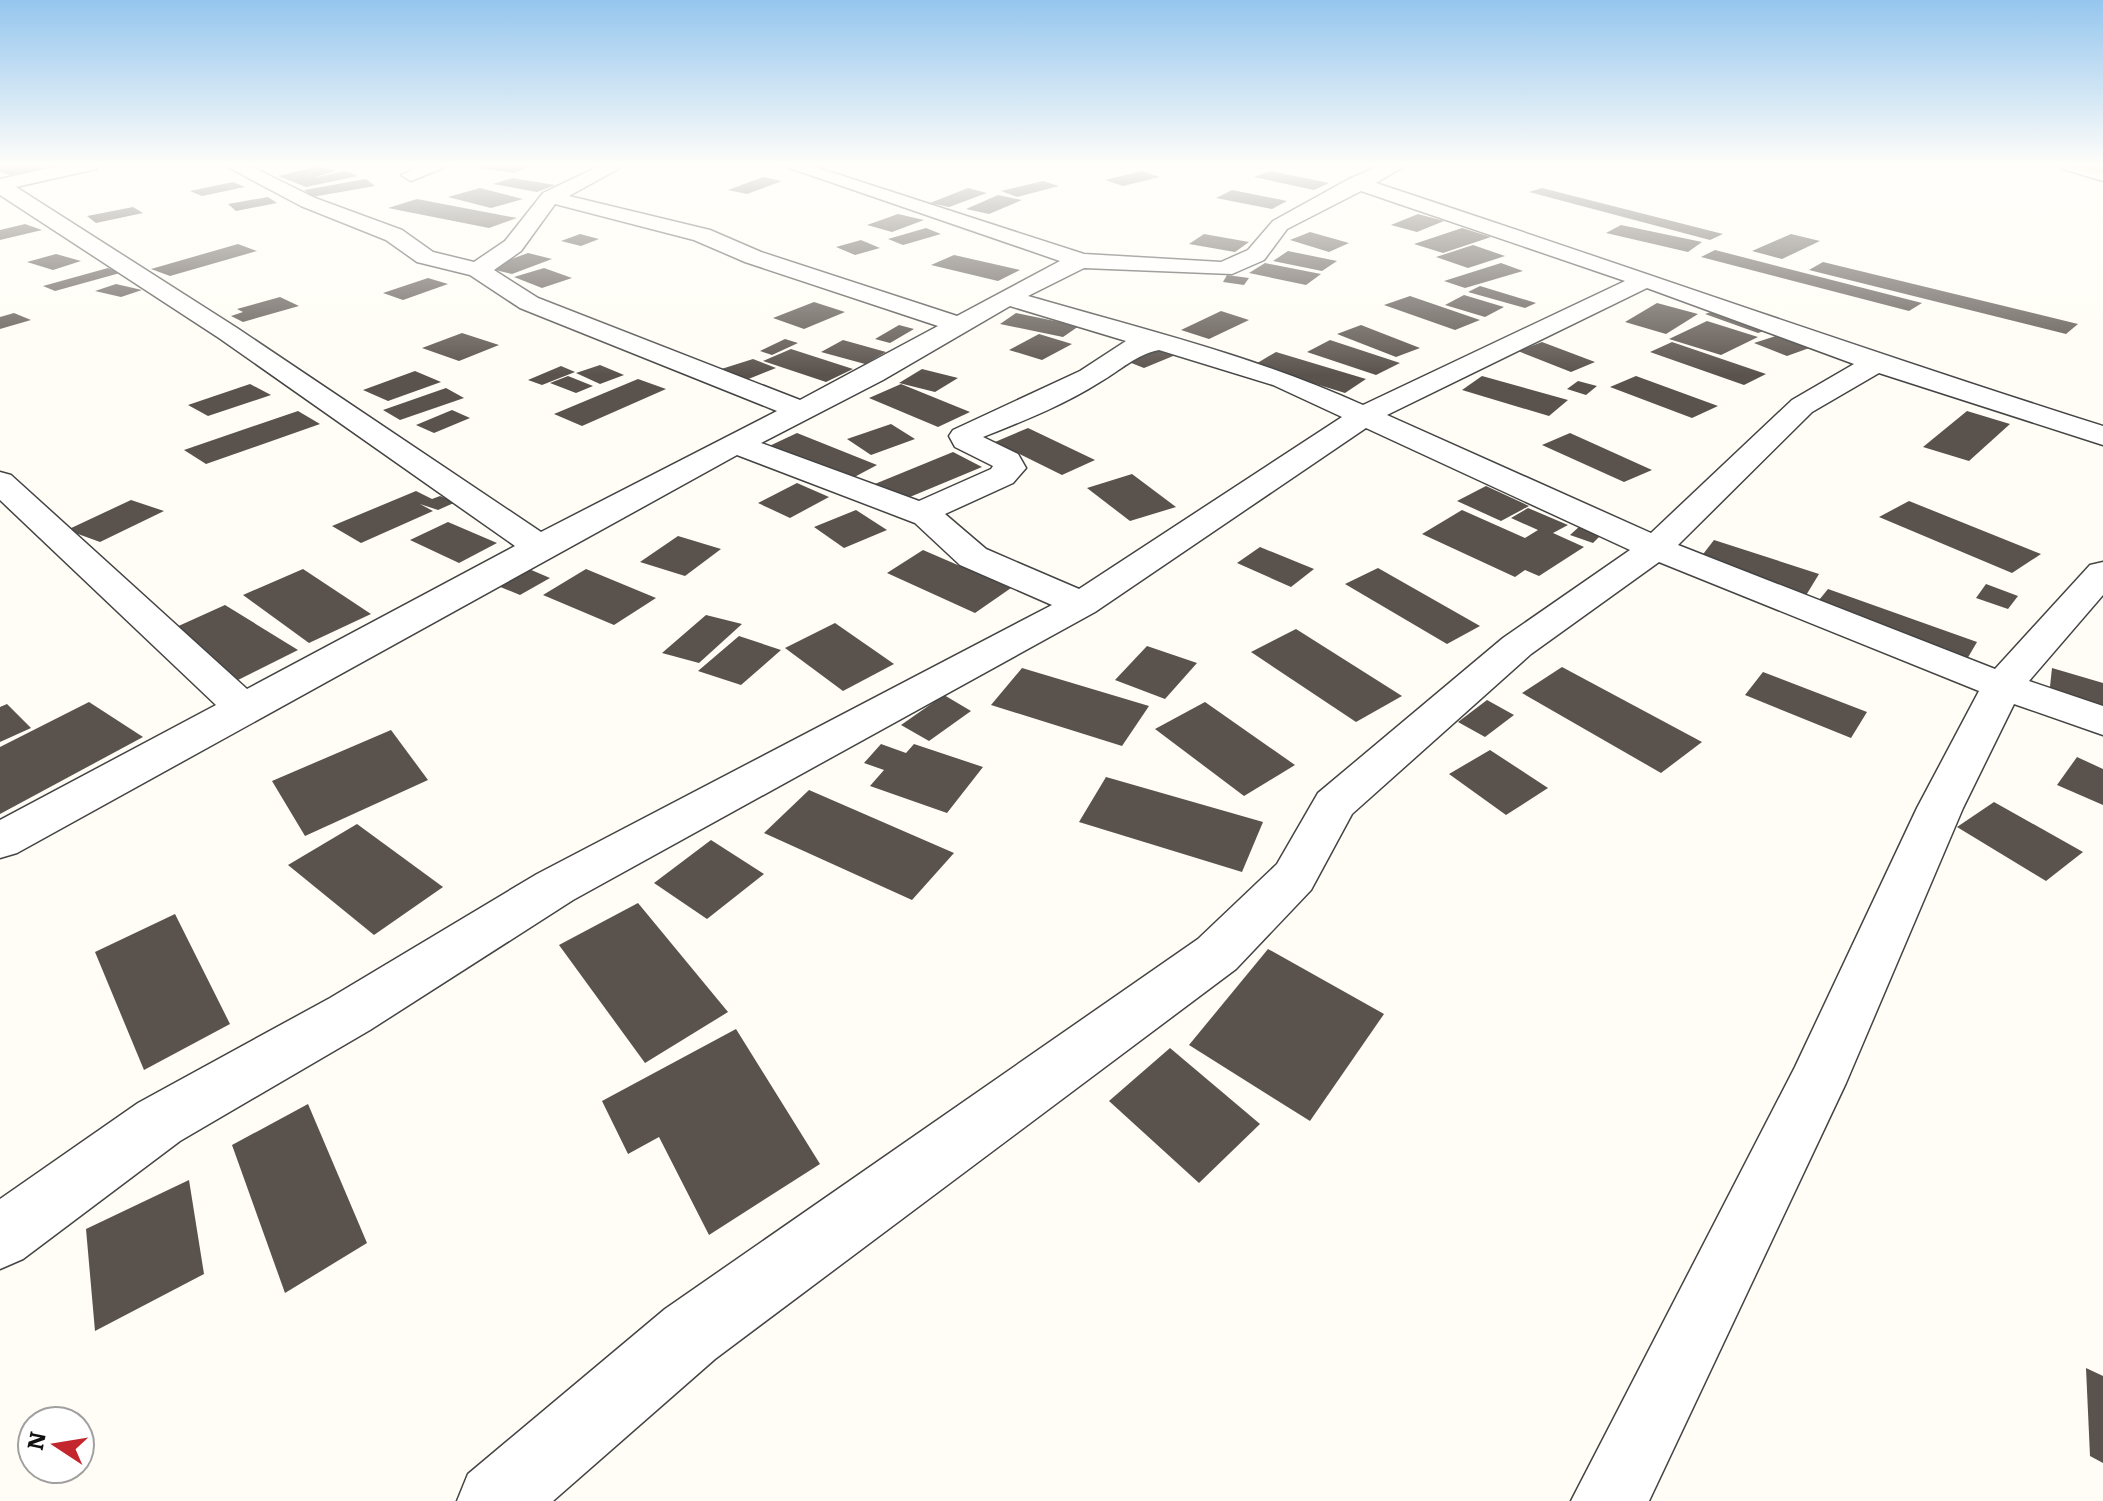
<svg xmlns="http://www.w3.org/2000/svg" width="2103" height="1501" font-family="Literata,serif">
	<style>
		.building { fill: #5a524d }
		.lines { fill: none; stroke-linecap: round; stroke-linejoin: round }
		.minor-casing { stroke: #444; stroke-width: 3 }
		.trunk-casing { stroke: #222; stroke-width: 3 }
		.minor { fill: #fff; fill-rule: evenodd }
		.trunk { fill: #f7bc64; fill-rule: evenodd }
	</style>
	<rect width="100%" height="100%" fill="#fffdf5"/>
	<g class="building">
		<polygon points="0,165 31,165 44,169 13,176 0,172"/>
		<polygon points="489,165 534,165 513,173 480,168"/>
		<polygon points="319,166 336,171 313,178 346,171 358,176 306,187 278,176"/>
		<polygon points="1142,171 1160,177 1123,186 1105,180"/>
		<polygon points="1270,171 1329,183 1314,190 1254,177"/>
		<polygon points="763,177 782,181 747,194 728,190"/>
		<polygon points="512,178 555,185 537,192 493,184"/>
		<polygon points="366,179 375,186 312,197 304,190"/>
		<polygon points="1043,181 1059,186 1017,197 1001,191"/>
		<polygon points="233,182 245,187 202,196 190,191"/>
		<polygon points="480,188 523,199 491,208 448,197"/>
		<polygon points="968,188 987,193 949,207 930,203"/>
		<polygon points="1542,188 1723,234 1710,240 1529,192"/>
		<polygon points="1232,190 1287,201 1272,209 1216,198"/>
		<polygon points="998,195 1022,200 989,214 966,209"/>
		<polygon points="268,197 277,203 236,211 228,204"/>
		<polygon points="417,199 517,218 489,228 388,208"/>
		<polygon points="133,207 143,213 96,223 87,216"/>
		<polygon points="898,214 924,220 892,232 867,225"/>
		<polygon points="1418,214 1444,221 1417,232 1391,225"/>
		<polygon points="25,224 42,230 0,240 0,230"/>
		<polygon points="1621,225 1702,242 1688,252 1606,233"/>
		<polygon points="926,228 941,234 903,245 888,239"/>
		<polygon points="1462,228 1491,237 1443,253 1414,244"/>
		<polygon points="1310,232 1349,243 1329,252 1290,240"/>
		<polygon points="580,234 599,239 581,246 561,241"/>
		<polygon points="1204,234 1249,242 1235,252 1189,244"/>
		<polygon points="1791,234 1820,241 1782,259 1752,251"/>
		<polygon points="861,240 880,248 855,255 836,247"/>
		<polygon points="238,244 257,251 170,276 151,269"/>
		<polygon points="1473,245 1505,256 1468,268 1436,257"/>
		<polygon points="1715,250 1922,303 1909,311 1701,257"/>
		<polygon points="1288,251 1337,261 1322,271 1273,261"/>
		<polygon points="528,253 552,259 512,274 487,268"/>
		<polygon points="56,254 81,261 53,270 27,262"/>
		<polygon points="954,255 1020,270 998,281 931,265"/>
		<polygon points="1823,262 2078,324 2066,334 1809,270"/>
		<polygon points="1265,263 1321,274 1306,285 1249,273"/>
		<polygon points="1501,263 1523,271 1465,288 1444,281"/>
		<polygon points="108,268 120,273 55,291 43,286"/>
		<polygon points="544,268 572,278 542,288 514,277"/>
		<polygon points="1227,275 1249,278 1244,285 1223,282"/>
		<polygon points="428,278 448,284 403,300 383,293"/>
		<polygon points="116,284 142,290 121,297 95,291"/>
		<polygon points="1480,286 1536,303 1525,308 1468,292"/>
		<polygon points="1464,295 1504,307 1485,317 1445,305"/>
		<polygon points="1410,296 1480,320 1455,330 1384,305"/>
		<polygon points="280,297 299,306 243,322 231,316 243,312 237,309"/>
		<polygon points="814,302 845,312 804,329 773,318"/>
		<polygon points="1657,303 1698,314 1666,334 1625,322"/>
		<polygon points="1717,310 1770,329 1758,333 1705,314"/>
		<polygon points="1221,311 1249,320 1209,339 1181,330"/>
		<polygon points="14,313 31,320 0,329 0,317"/>
		<polygon points="1016,313 1079,326 1063,337 1000,324"/>
		<polygon points="1707,321 1758,337 1721,355 1669,339"/>
		<polygon points="899,325 914,329 890,343 875,339"/>
		<polygon points="1361,325 1420,348 1396,357 1337,334"/>
		<polygon points="462,333 499,345 459,361 422,348"/>
		<polygon points="1039,334 1072,344 1042,360 1009,350"/>
		<polygon points="1779,335 1812,347 1787,356 1754,343"/>
		<polygon points="785,339 798,343 772,355 760,351"/>
		<polygon points="843,340 886,352 865,364 821,352"/>
		<polygon points="1330,340 1400,363 1376,375 1307,352"/>
		<polygon points="1542,342 1595,362 1571,372 1518,351"/>
		<polygon points="1672,342 1766,374 1744,385 1650,352"/>
		<polygon points="1151,344 1178,354 1144,368 1116,357"/>
		<polygon points="791,349 853,369 826,382 763,361"/>
		<polygon points="1276,352 1366,379 1345,393 1254,365"/>
		<polygon points="753,359 776,368 741,382 715,371"/>
		<polygon points="600,365 624,375 600,384 576,373"/>
		<polygon points="561,366 575,372 542,385 528,380"/>
		<polygon points="922,369 958,378 935,392 899,383"/>
		<polygon points="415,371 441,382 388,401 363,390"/>
		<polygon points="568,376 593,386 576,393 550,383"/>
		<polygon points="1482,376 1568,400 1549,416 1462,390"/>
		<polygon points="1636,376 1718,406 1692,418 1610,387"/>
		<polygon points="638,379 666,389 582,426 554,414"/>
		<polygon points="1578,381 1597,386 1586,395 1567,389"/>
		<polygon points="250,384 271,395 208,416 188,405"/>
		<polygon points="901,384 970,412 938,427 869,398"/>
		<polygon points="446,388 464,398 400,420 383,410"/>
		<polygon points="452,410 470,418 434,433 416,425"/>
		<polygon points="298,411 320,424 206,464 184,450"/>
		<polygon points="1967,411 2010,424 1969,461 1923,447"/>
		<polygon points="891,424 915,439 871,455 847,439"/>
		<polygon points="1028,428 1095,460 1062,475 995,442"/>
		<polygon points="797,433 877,465 845,482 765,448"/>
		<polygon points="1570,433 1652,470 1624,482 1542,445"/>
		<polygon points="953,452 982,467 893,504 865,488"/>
		<polygon points="1132,474 1176,507 1130,521 1087,488"/>
		<polygon points="797,483 829,497 790,518 758,503"/>
		<polygon points="1486,486 1529,506 1501,521 1457,501"/>
		<polygon points="416,491 432,499 440,496 456,502 438,510 420,504 433,511 361,543 332,526"/>
		<polygon points="131,500 164,511 100,542 67,530"/>
		<polygon points="1909,501 2041,554 2012,573 1879,517"/>
		<polygon points="1528,508 1568,525 1553,533 1584,547 1539,576 1525,570 1515,577 1422,534 1462,510 1525,538 1538,530 1511,518"/>
		<polygon points="856,510 887,530 844,548 814,527"/>
		<polygon points="448,522 497,543 459,563 410,540"/>
		<polygon points="1580,526 1602,534 1593,543 1570,535"/>
		<polygon points="678,536 721,549 685,576 640,562"/>
		<polygon points="1714,540 1819,574 1805,597 1697,562"/>
		<polygon points="1260,547 1314,569 1291,587 1237,563"/>
		<polygon points="923,550 1011,588 975,613 887,573"/>
		<polygon points="1378,568 1480,626 1447,644 1345,584"/>
		<polygon points="303,569 371,614 309,643 243,595"/>
		<polygon points="529,569 550,578 520,595 498,586"/>
		<polygon points="586,569 656,598 614,625 543,595"/>
		<polygon points="1986,584 2018,596 2008,609 1976,598"/>
		<polygon points="1828,589 1977,642 1963,666 1811,610"/>
		<polygon points="225,605 298,650 234,682 163,633"/>
		<polygon points="706,615 742,624 699,663 662,653"/>
		<polygon points="835,623 894,664 843,691 785,648"/>
		<polygon points="1296,629 1402,696 1356,722 1251,652"/>
		<polygon points="739,636 781,650 741,685 698,671"/>
		<polygon points="1147,646 1197,663 1165,699 1115,680"/>
		<polygon points="1562,667 1702,742 1661,773 1522,693"/>
		<polygon points="1022,668 1149,706 1122,746 991,705"/>
		<polygon points="2052,668 2103,683 2103,713 2049,696"/>
		<polygon points="1763,672 1867,712 1851,738 1745,695"/>
		<polygon points="944,695 971,711 929,741 901,725"/>
		<polygon points="1487,700 1514,715 1485,737 1458,722"/>
		<polygon points="89,702 143,737 0,814 0,747"/>
		<polygon points="1205,702 1295,765 1244,796 1155,729"/>
		<polygon points="7,704 31,728 0,742 0,707"/>
		<polygon points="391,730 428,780 305,836 272,781"/>
		<polygon points="881,744 906,753 914,744 983,767 947,813 870,786 884,770 864,763"/>
		<polygon points="1490,750 1548,788 1506,815 1449,774"/>
		<polygon points="2077,757 2103,769 2103,805 2057,785"/>
		<polygon points="1106,777 1263,822 1242,872 1079,822"/>
		<polygon points="809,790 954,853 912,900 764,833"/>
		<polygon points="1994,802 2083,852 2046,881 1957,827"/>
		<polygon points="357,824 443,887 374,935 288,865"/>
		<polygon points="711,840 764,874 707,919 654,883"/>
		<polygon points="638,903 728,1012 645,1063 559,945"/>
		<polygon points="175,914 230,1024 144,1070 95,952"/>
		<polygon points="1268,949 1384,1014 1310,1121 1189,1045"/>
		<polygon points="736,1029 820,1164 709,1235 659,1137 628,1154 602,1101"/>
		<polygon points="1170,1048 1260,1124 1199,1183 1109,1101"/>
		<polygon points="308,1104 367,1243 285,1293 232,1145"/>
		<polygon points="189,1180 204,1274 95,1331 86,1229"/>
		<polygon points="2086,1368 2103,1376 2103,1463 2090,1456"/>
	</g>
	<g class="lines">
		<defs>
			<g id="minor">
				<path d="M 63,165 L 98,165 L 96,169 L 16,187 L 237,328 L 541,532 L 777,411 L 520,308 L 470,275 L 417,262 L 386,240 L 301,206 L 224,165 L 248,165 L 315,198 L 402,230 L 433,252 L 474,262 L 505,241 L 543,193 L 601,165 L 625,165 L 569,196 L 710,230 L 761,252 L 957,316 L 1060,261 L 781,165 L 809,165 L 1084,254 L 1221,262 L 1248,250 L 1273,221 L 1349,179 L 1382,165 L 1406,165 L 1376,183 C 1619,263 1859,349 2103,426 L 2103,445 L 1879,373 L 1812,412 L 1678,545 L 1995,669 L 2090,565 L 2103,562 L 2103,595 L 2029,681 L 2103,706 L 2103,735 L 2014,704 L 1963,808 L 1846,1083 L 1649,1501 L 1571,1501 L 1795,1067 L 1917,808 L 1979,691 L 1659,562 L 1531,654 L 1352,814 L 1311,890 L 1236,969 L 715,1359 L 553,1501 L 457,1501 L 468,1474 L 665,1309 L 1198,939 L 1277,864 L 1318,793 L 1503,638 L 1630,550 L 1366,428 L 1095,612 L 573,900 L 370,1030 L 180,1141 L 23,1259 L 0,1269 L 0,1199 L 138,1103 L 330,998 L 537,874 L 1052,605 L 960,565 L 915,523 L 737,455 L 17,853 L 0,858 L 0,820 L 216,705 L 0,500 L 0,472 L 11,475 L 247,689 L 515,546 L 219,338 L 0,195 L 0,179 ZM 1361,191 L 1625,281 L 1363,405 C 1255,356 1142,329 1028,296 L 1084,268 L 1232,274 L 1264,260 L 1287,229 ZM 555,204 L 694,240 L 745,262 L 938,326 L 800,400 L 538,298 L 494,270 L 521,251 ZM 1647,288 L 1854,364 L 1792,400 L 1651,533 L 1387,415 ZM 1010,306 L 1126,341 L 1080,371 L 953,430 L 949,436 L 955,447 L 993,466 L 991,469 L 919,501 L 761,443 L 883,380 ZM 1159,350 L 1273,385 L 1342,417 L 1079,589 L 986,549 L 945,514 L 1013,483 L 1026,468 L 1018,454 L 983,437 C 1023,421 1064,405 1100,382 C 1121,370 1135,355 1159,350 Z"/>
				<polygon points="422,165 450,165 411,181 401,175"/>
				<polygon points="2061,165 2103,169 2103,181 2063,169"/>
			</g>
			<polygon id="trunk" points="2071,165 2103,165 2103,174 2073,169"/>
		</defs>
		<use href="#minor" class="minor-casing"/>
		<use href="#trunk" class="trunk-casing"/>
		<use href="#minor" class="minor"/>
		<use href="#trunk" class="trunk"/>
	</g>
	<linearGradient id="sky" x2="0" y2="1"><stop stop-color="#95c6ee"/><stop offset="0.44" stop-color="#fffefa"/><stop offset="1" stop-color="#fffefa" stop-opacity="0"/></linearGradient>
	<rect width="2103" height="375" fill="url(#sky)"/>
	<g transform="translate(56 1445) rotate(282)"><circle r="38" fill="#ffffff" stroke="#a0a0a0" stroke-width="2"/>
	<path d="M0-6L14 30L0 20L-14 30Z" fill="#c4262e"/>
	<text y="-12" font-size="22" font-weight="bold" text-anchor="middle" fill="#111111">N</text>
	</g>
</svg>
